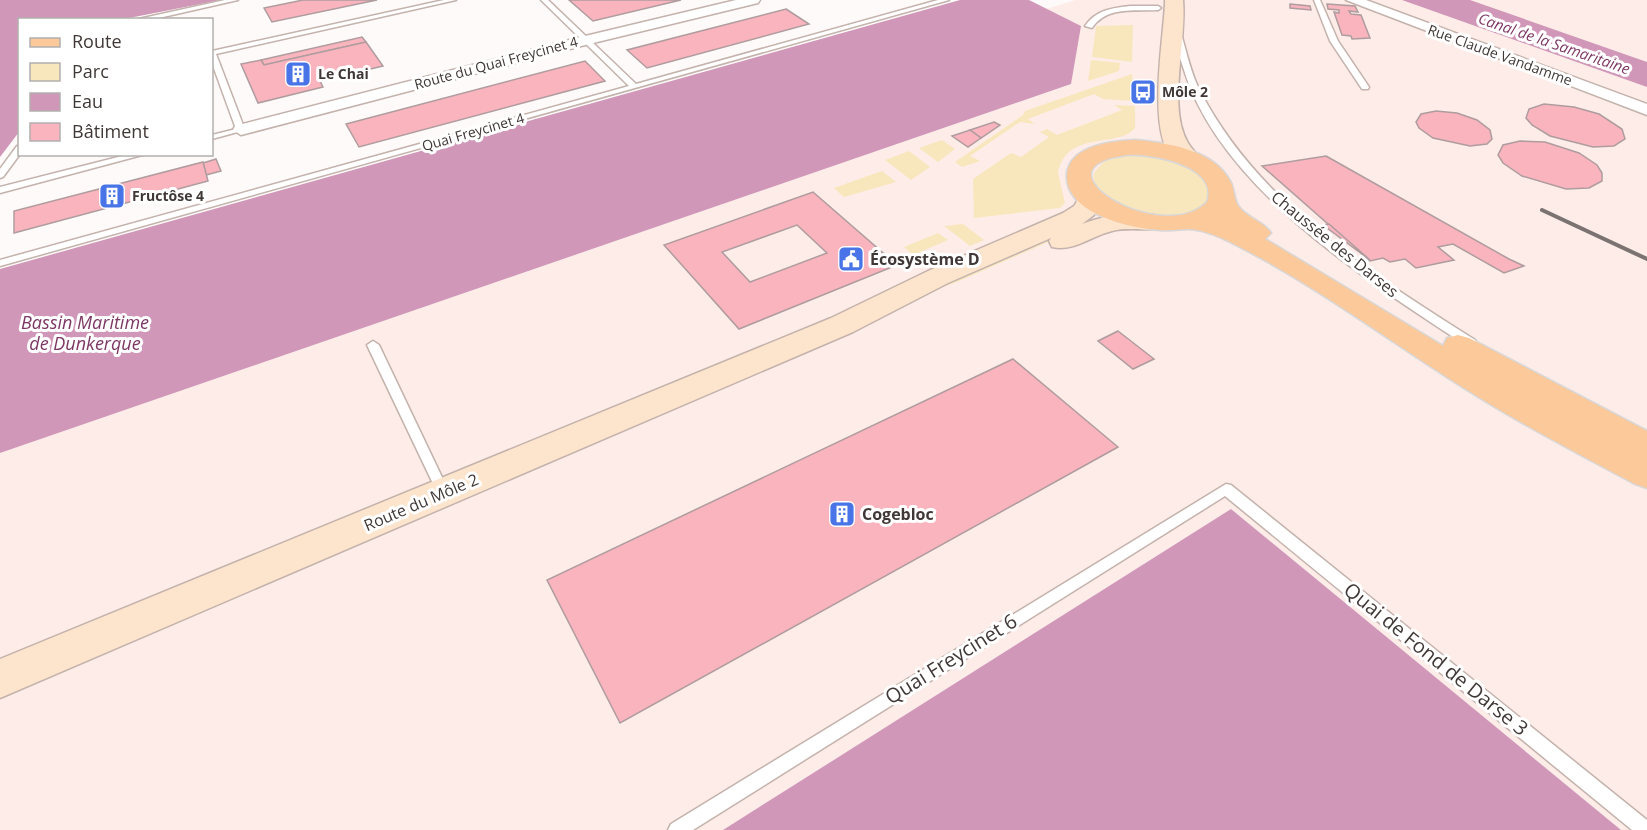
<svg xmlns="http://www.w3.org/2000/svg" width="1647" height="830" font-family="'Open Sans',sans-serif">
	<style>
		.built { fill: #feece8 }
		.green { fill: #f8e7bd }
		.water { fill: #d097b8 }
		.building { fill: #f9b4be; stroke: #af9c9e; stroke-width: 1.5; fill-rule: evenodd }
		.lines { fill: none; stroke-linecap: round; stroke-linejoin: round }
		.service-casing { stroke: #c4b2ac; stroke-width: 3 }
		.minor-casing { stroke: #c4b2ac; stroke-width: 3 }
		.secondary-casing { stroke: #c4b2ac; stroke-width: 3 }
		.primary-casing { stroke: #d9d7d7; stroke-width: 3 }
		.service { fill: #fff; fill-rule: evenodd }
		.minor { fill: #fff; fill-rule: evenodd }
		.secondary { fill: #fde4cc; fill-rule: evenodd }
		.primary { fill: #fbc99a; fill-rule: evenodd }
		.rail { stroke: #7a7371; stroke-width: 4 }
		.labels { text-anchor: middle; stroke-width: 6; stroke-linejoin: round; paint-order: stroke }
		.far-street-label { font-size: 14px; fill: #403836; stroke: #fff }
		.far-poi-label { font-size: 14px; font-weight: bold; fill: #403836; stroke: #fff; text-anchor: start }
		.far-water-label { font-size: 15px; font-style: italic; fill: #7d3763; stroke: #fff }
		.street-label { font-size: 16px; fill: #403836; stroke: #fff }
		.poi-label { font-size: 16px; font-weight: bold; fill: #403836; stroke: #fff; text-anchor: start }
		.water-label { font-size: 18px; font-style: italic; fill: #7d3763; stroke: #fff }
		.near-street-label { font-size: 20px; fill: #403836; stroke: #fff }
	</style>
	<rect width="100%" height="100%" fill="#fefaf9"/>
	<polygon class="built" points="1076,0 1647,0 1647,830 1621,830 1231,509 723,830 0,830 0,453 1071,84 1046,9"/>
	<g class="green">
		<polygon points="1133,25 1132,62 1092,57 1096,26"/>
		<polygon points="1091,60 1120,63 1119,71 1088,81"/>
		<polygon points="1132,74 1134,101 1103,99 1094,94 1028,119 1035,124 1020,122 970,156 980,161 962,167 955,162 1023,115 1025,111"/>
		<path d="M 1114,105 L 1135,106 L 1135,128 C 1118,149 1067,129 1058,173 L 1065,203 L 1060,208 L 974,218 L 973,179 L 1011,153 L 1021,157 L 1049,137 L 1040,132 L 1047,129 L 1057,135 L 1122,110 Z"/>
		<polygon points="942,140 955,149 938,162 919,148"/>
		<polygon points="909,151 930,167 911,180 885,160"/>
		<path d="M 1133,154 C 1160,155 1194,161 1209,187 L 1207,202 C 1183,228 1088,214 1094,173 L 1104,161 Z"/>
		<polygon points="882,171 896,182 844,197 834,188"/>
		<polygon points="963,224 984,240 970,246 944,226"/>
		<polygon points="1073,224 1080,228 957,282 937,289 932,286"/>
		<polygon points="938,233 948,240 913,255 904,247"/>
	</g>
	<g class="water">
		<polygon points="0,0 221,0 124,19 20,20 19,132 0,157"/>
		<polygon points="960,0 1029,0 1081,26 1071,84 0,453 0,269"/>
		<polygon points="1402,0 1470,0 1647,62 1647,87"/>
		<polygon points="1231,509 1621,830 723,830"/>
	</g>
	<g class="building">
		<polygon points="303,0 377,0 272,22 264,8"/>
		<polygon points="569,0 681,0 593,21"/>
		<polygon points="1290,4 1310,6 1311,10 1290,8"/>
		<polygon points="1327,4 1355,6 1358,12 1349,11 1351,14 1361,15 1370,38 1352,39 1351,36 1342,35 1334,12 1339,13 1339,10 1328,9"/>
		<polygon points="786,9 809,24 647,68 627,50"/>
		<polygon points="362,37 366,42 264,65 261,60"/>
		<polygon points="366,42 383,66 320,81 323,87 258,103 241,64 261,60 264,65"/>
		<polygon points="585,61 605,81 359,147 346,124"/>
		<polygon points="1544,104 1574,107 1599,114 1622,129 1625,139 1614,146 1593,147 1550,136 1532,125 1526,118 1529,109"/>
		<polygon points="1436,111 1457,113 1477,120 1490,130 1492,139 1487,144 1470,146 1433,138 1419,128 1416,122 1421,114"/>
		<polygon points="994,122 1000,125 981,138 970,130"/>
		<polygon points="970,130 981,138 968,147 952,136"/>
		<polygon points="1520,141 1545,142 1579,153 1597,165 1602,173 1602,181 1589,188 1566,189 1522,176 1503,163 1498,155 1503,145"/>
		<polygon points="1326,156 1509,259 1524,266 1504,273 1453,244 1438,247 1454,260 1416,268 1405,259 1390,262 1383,258 1370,261 1262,166"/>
		<polygon points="216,159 221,171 206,175 203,163"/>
		<polygon points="203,162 208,181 14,233 14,211"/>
		<path d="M 813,192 L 897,265 L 739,329 L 664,245 ZM 797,225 L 827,253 L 750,282 L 722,252 Z"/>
		<polygon points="1329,224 1353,245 1370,260 1323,225"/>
		<polygon points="1118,331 1154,359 1133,369 1098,341"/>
		<polygon points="1013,359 1118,447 620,723 547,580"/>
	</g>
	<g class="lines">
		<defs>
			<g id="service">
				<polygon points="225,0 238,0 150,20 134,20"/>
				<polygon points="444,0 456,0 216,54 245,130 212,139 212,135 236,129 212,63 212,51"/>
				<polygon points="541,0 548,0 636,84 938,0 949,0 0,266 0,260 629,86"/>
				<polygon points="1314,0 1320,0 1338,41 1369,87 1368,89 1362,89 1330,41"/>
				<path d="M 1130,6 L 1158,6 L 1161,8 L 1158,10 C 1135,11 1106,6 1092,28 L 1085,26 C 1096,10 1112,8 1130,6 Z"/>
				<path d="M 1175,35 L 1182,37 C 1187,54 1191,73 1199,89 C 1257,203 1370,273 1475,340 L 1477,343 L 1475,346 L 1467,346 C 1369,282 1220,188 1184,70 C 1181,60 1175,46 1175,35 Z"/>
				<polygon points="17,146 20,146 20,154 3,177 0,178 0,169"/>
				<polygon points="130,154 146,154 0,193 0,187"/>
				<polygon points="373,341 379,345 449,492 448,496 438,496 437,492 367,345"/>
				<polygon points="1226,484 1231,485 1647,820 1647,830 1632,830 1225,496 693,830 668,830 671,824"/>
			</g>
			<g id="minor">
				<polygon points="736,0 760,0 758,3 589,44 241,135 233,130 235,126 581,37"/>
				<polygon points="1346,0 1366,0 1647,104 1647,115"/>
			</g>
			<g id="secondary">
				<path d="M 1165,0 L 1183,0 C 1187,41 1167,108 1188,143 C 1191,148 1196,153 1199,158 L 1196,163 C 1136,178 1166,29 1165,0 Z"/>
				<path d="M 1091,190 L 1100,193 L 1104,198 L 1094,215 L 1082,224 C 1106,215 1134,210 1159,216 L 1163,222 L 1159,228 C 1144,231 1127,227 1112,231 C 1091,236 1074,252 1052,247 L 1049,241 L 1051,238 L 948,283 L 853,332 L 0,698 L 0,659 L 831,318 L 928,271 L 1063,213 L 1074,206 L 1082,193 Z"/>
			</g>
			<path id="primary" d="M 1135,140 C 1167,143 1213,149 1230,181 C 1235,189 1233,199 1239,207 C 1247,218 1263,221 1271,233 L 1265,239 L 1443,346 L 1447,338 L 1458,335 L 1469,338 L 1647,431 L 1647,488 L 1635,484 C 1583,456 1530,429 1480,398 C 1398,348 1320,287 1234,244 C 1221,237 1202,229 1187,229 C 1178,229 1169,231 1160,230 C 1131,229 1064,213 1067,174 C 1070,145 1113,141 1135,140 ZM 1127,155 C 1152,153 1220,166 1207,202 C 1162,248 1027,167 1127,155 Z"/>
		</defs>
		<use href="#service" class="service-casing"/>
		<use href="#minor" class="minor-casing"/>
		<use href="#secondary" class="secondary-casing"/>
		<use href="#primary" class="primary-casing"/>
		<use href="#service" class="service"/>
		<use href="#minor" class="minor"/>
		<use href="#secondary" class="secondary"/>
		<use href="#primary" class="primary"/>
		<polyline class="rail" points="1542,210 1647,259"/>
	</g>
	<defs>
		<symbol id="building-square" viewBox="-11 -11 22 22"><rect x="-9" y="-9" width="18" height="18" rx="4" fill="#4974e7" stroke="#fff"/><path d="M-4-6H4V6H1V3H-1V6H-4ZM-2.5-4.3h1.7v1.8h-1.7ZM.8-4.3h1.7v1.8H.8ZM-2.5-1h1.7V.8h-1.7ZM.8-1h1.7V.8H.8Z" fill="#fff"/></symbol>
		<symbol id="bus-square" viewBox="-11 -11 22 22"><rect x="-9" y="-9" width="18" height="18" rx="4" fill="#4974e7" stroke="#fff"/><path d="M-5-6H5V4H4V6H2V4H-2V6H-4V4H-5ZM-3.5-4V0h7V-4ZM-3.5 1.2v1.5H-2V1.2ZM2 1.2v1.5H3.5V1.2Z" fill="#fff"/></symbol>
		<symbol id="civic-square" viewBox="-11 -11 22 22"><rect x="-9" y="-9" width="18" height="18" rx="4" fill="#4974e7" stroke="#fff"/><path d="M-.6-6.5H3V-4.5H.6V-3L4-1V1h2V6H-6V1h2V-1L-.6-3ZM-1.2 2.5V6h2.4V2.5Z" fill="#fff"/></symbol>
	</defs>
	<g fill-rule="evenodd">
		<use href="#building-square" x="283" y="59" width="30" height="30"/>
		<use href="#bus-square" x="1128" y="77" width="30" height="30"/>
		<use href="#building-square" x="97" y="181" width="30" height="30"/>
		<use href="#civic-square" x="836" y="244" width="30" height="30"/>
		<use href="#building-square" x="827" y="499" width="30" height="30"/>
	</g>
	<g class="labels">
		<g class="far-street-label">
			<text transform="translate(1500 55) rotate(20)" y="5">Rue Claude Vandamme</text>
			<text transform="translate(496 63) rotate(-15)" y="5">Route du Quai Freycinet 4</text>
			<text transform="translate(473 132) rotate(-16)" y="5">Quai Freycinet 4</text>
		</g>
		<g class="far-poi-label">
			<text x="318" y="79">Le Chai</text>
			<text x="1162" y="97">Môle 2</text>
			<text x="132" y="201">Fructôse 4</text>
		</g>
		<g class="far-water-label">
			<text transform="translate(1554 44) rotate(19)" y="5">Canal de la Samaritaine</text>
		</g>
		<g class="street-label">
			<text transform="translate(1335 244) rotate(39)" y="6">Chaussée des Darses</text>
			<text transform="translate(421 502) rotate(-23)" y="6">Route du Môle 2</text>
		</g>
		<g class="poi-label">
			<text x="870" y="265">Écosystème D</text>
			<text x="862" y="520">Cogebloc</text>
		</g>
		<g class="water-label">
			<text x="85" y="329">Bassin Maritime<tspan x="85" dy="21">de Dunkerque</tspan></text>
		</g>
		<g class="near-street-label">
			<text transform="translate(951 659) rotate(-32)" y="7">Quai Freycinet 6</text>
			<text transform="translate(1436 659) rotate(39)" y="7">Quai de Fond de Darse 3</text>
		</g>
	</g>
	<rect x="18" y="18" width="195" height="138" fill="#ffffff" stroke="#b3afaf" stroke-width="1.5"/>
	<rect x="30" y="38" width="30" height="9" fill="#fbc99a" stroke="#b3afaf" stroke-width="1.5"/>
	<text x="72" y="48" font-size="18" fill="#403836">Route</text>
	<rect x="30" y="63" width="30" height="18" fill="#f8e7bd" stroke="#b3afaf" stroke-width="1.5"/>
	<text x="72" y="78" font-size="18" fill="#403836">Parc</text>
	<rect x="30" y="93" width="30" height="18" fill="#d097b8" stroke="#b3afaf" stroke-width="1.5"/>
	<text x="72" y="108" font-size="18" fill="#403836">Eau</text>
	<rect x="30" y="123" width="30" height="18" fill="#f9b4be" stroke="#b3afaf" stroke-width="1.5"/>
	<text x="72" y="138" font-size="18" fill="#403836">Bâtiment</text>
</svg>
